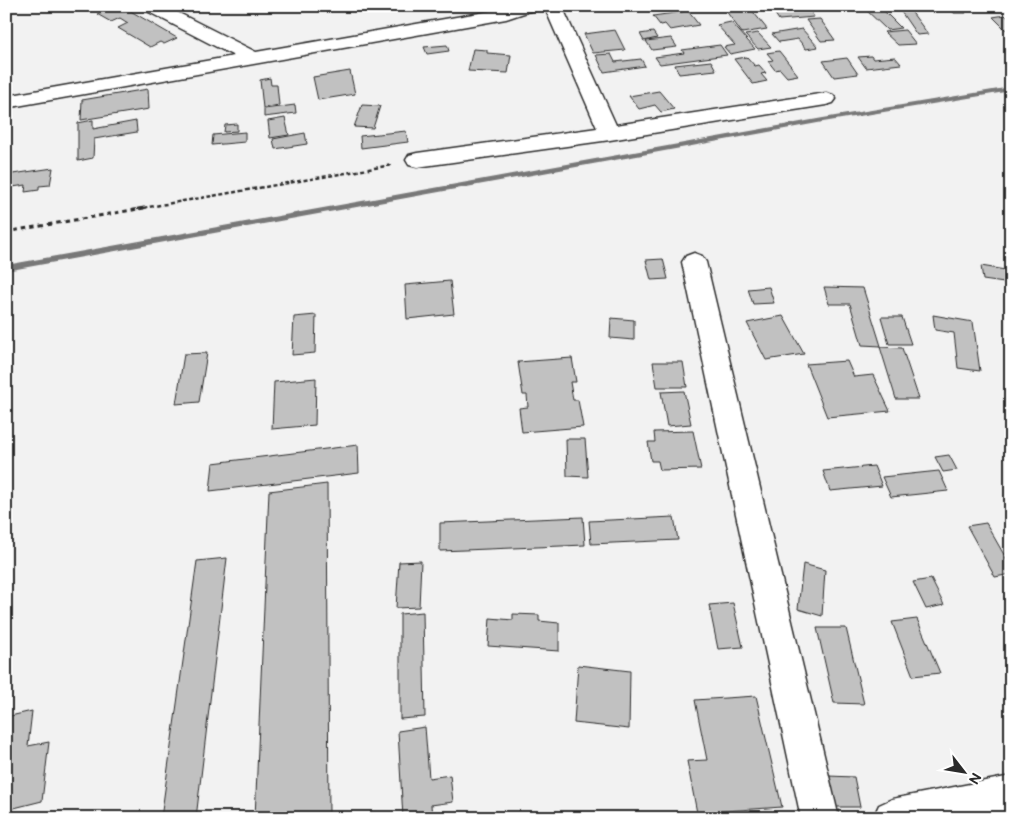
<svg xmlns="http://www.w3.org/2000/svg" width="1017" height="824" font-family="'Balsamiq Sans',sans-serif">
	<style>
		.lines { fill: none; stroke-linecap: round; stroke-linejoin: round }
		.stream { fill: #787878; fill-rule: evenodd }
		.building { fill: #c1c1c1; stroke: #2b2b2b }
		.minor-casing { stroke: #2b2b2b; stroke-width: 3 }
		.path-far1 { stroke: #2b2b2b; stroke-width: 2.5; stroke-dasharray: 4 2.5; stroke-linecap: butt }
		.path { stroke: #2b2b2b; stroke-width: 3; stroke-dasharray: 4.5 4; stroke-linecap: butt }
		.minor { fill: #fff; fill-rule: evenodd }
	</style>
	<rect width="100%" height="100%" fill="#f2f2f2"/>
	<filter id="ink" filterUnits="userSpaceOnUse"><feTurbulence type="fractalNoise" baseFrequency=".02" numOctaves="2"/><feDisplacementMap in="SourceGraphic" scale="10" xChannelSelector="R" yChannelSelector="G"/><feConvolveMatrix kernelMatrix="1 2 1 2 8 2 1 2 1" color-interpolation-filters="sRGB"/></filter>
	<g filter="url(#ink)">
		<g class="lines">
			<polygon class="stream" points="1011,87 1011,91 823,122 6,271 6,265 823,118"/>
		</g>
		<g class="building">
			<polygon points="113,6 122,6 177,38 164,44 160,42 150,47 118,28 128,23 120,18 111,22 97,14"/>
			<polygon points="774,6 807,6 814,17 779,20 773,11 776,10"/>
			<polygon points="862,6 879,6 901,28 887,30"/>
			<polygon points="897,6 907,6 928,34 917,35"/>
			<polygon points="949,6 961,6 966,13 954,13"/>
			<polygon points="750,8 767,29 742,33 726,11"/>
			<polygon points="688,11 699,25 670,30 665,24 660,25 653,16"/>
			<polygon points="1005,15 1011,21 1011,35 993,17"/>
			<polygon points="820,19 835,40 821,41 806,20"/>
			<polygon points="731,22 755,49 730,54 724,47 735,45 717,25"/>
			<polygon points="802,29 818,47 806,49 798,39 779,42 772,34"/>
			<polygon points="615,30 625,50 593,53 584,34"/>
			<polygon points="905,30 916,44 898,45 884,32"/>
			<polygon points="653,32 657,38 644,41 640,34"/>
			<polygon points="758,33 771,47 758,49 745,35"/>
			<polygon points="671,38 677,47 652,50 646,41"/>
			<polygon points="447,45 449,51 427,54 424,47"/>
			<polygon points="720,45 727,55 660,64 655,57 684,53 682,50"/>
			<polygon points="473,49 487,50 487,53 511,55 508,73 468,71"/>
			<polygon points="779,51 798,75 787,77 780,69 775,70 768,61 773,60 767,53"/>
			<polygon points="611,54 615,62 641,59 645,66 604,72 596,55"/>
			<polygon points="871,56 873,59 895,57 901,64 866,68 858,57"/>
			<polygon points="747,57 755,66 759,65 766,73 761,74 767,81 753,84 734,59"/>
			<polygon points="847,58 858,74 834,77 823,61"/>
			<polygon points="711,61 716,70 679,74 675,65"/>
			<polygon points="350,71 355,94 318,100 313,77"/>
			<polygon points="270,78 271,85 277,85 279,105 263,108 260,80"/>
			<polygon points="148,89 149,109 81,120 82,100"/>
			<polygon points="659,91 674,109 661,112 655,105 639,109 629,96"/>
			<polygon points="295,105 296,113 264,117 264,109"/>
			<polygon points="362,105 380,106 373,128 354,127"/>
			<polygon points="285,118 289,135 270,138 268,121"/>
			<polygon points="93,120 93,129 136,121 137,132 94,139 93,158 78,161 78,123"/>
			<polygon points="237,124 237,131 224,132 225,125"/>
			<polygon points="406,131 408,142 361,148 360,136"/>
			<polygon points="245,132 245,142 212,145 213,135"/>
			<polygon points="305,133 307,144 275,149 273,139"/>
			<polygon points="53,168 50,185 39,186 39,190 25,192 26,185 6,188 6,175"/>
			<polygon points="663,259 668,279 651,280 646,260"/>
			<polygon points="981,266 1011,271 1011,284 983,280"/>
			<polygon points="450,281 454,314 407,319 405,285"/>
			<polygon points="769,287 774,303 753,304 748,289"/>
			<polygon points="824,287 863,288 881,346 862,345 850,304 829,304"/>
			<polygon points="316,315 315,353 292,355 294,317"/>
			<polygon points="933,315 973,322 980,371 958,368 954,333 935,330"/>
			<polygon points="783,316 804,354 766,360 747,323"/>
			<polygon points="881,317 902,317 911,344 889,344"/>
			<polygon points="611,318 634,320 634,340 610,338"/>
			<polygon points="880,347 902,348 919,399 896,399"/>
			<polygon points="207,353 199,402 176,404 184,354"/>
			<polygon points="572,358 576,382 570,382 573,400 578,400 583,427 522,432 519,408 528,407 527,395 523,395 518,362"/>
			<polygon points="847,361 854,377 873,375 890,411 827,417 806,364"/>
			<polygon points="653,362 683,362 687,387 657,387"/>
			<polygon points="316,378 315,425 272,429 274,382"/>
			<polygon points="684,391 691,424 667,426 661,392"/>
			<polygon points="693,431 701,469 660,470 658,461 651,461 648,442 655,442 654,432"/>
			<polygon points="566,439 585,439 588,477 567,476"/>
			<polygon points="358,445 359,473 210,491 213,463"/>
			<polygon points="949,455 957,470 943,472 935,457"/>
			<polygon points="874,466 882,486 830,491 823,471"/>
			<polygon points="939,471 948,491 891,497 882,477"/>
			<polygon points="327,484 329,818 255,818 269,491"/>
			<polygon points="583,517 585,545 440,551 440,523"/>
			<polygon points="674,517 678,540 591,544 589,521"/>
			<polygon points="986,523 1011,567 1011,574 995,577 967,526"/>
			<polygon points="227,558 196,818 161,818 197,561"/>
			<polygon points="421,561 419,607 396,608 399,562"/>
			<polygon points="803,564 825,570 822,616 798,609"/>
			<polygon points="931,579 944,605 926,609 913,582"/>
			<polygon points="733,603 743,647 718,649 709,605"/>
			<polygon points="423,612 425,717 400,719 400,614"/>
			<polygon points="513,614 539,615 539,621 559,623 559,651 488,646 490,618 513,620"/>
			<polygon points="917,619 940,673 913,676 892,622"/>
			<polygon points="817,628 846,628 864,704 834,703"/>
			<polygon points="578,665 630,671 629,729 574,723"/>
			<polygon points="756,696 782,807 697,813 687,761 707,760 695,700"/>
			<polygon points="32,711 28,746 49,742 42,801 6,810 6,717"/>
			<polygon points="425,727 429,778 450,775 453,802 431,805 432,818 403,818 398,731"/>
			<polygon points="828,776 854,777 860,807 834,807"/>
		</g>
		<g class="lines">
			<defs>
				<g id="minor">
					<polygon points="142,6 165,6 256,52 502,9 510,6 536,6 533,10 506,19 6,108 6,96 234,56 145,10"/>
					<polygon points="544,6 562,6 616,125 826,93 833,95 836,99 833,103 826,105 610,140 417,167 409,165 406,160 409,155 417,153 597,128"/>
					<polygon points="694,253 702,256 706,262 839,818 801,818 682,262 686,256"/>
					<polygon points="1011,776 1011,812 985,818 873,818 879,805 892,799"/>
				</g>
			</defs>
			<use href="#minor" class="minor-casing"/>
			<polyline class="path-far1" points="137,209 392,165"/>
			<polyline class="path" points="6,232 144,208"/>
			<use href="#minor" class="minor"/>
		</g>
	</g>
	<rect width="1017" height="824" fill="none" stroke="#fff" stroke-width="25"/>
	<rect x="12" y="12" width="992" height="799" fill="none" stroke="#2b2b2b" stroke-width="2" filter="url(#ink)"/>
	<g transform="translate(964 772) rotate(121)" stroke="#ffffff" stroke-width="4" paint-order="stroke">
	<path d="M0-4L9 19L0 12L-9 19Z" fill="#2b2b2b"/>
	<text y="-8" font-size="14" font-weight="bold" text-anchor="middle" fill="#2b2b2b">N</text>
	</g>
</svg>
